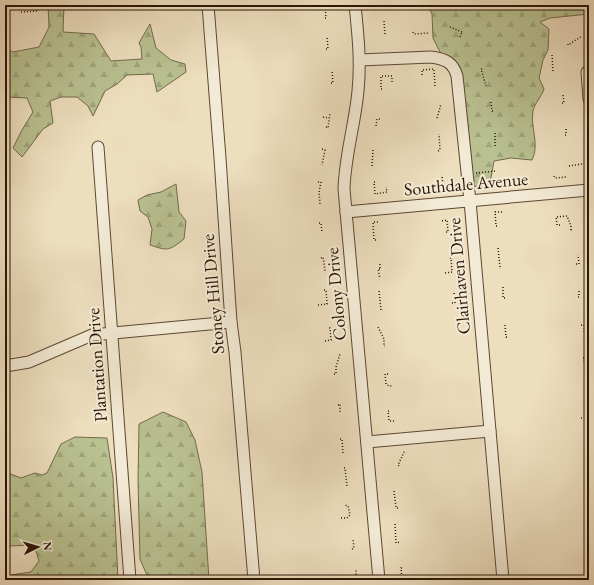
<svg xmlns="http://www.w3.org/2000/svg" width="594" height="585" font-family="'EB Garamond',serif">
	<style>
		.forest { fill: url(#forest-firs); stroke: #726b4b }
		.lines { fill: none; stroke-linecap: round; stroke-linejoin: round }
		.minor-casing { stroke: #5c4733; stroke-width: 13 }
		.path { stroke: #2b1505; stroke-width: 1.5; stroke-dasharray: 1 2; stroke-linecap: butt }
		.minor { stroke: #f3ead5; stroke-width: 11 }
		.labels { text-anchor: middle; stroke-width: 4; stroke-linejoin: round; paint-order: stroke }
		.street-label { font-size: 18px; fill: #2b1505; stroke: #f3ead5 }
	</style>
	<defs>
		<pattern id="forest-firs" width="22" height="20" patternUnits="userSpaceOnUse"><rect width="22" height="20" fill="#b9c191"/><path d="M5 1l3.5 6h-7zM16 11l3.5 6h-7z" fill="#9fa57c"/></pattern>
	</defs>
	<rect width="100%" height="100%" fill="#eddebe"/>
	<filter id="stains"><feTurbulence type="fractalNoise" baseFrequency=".005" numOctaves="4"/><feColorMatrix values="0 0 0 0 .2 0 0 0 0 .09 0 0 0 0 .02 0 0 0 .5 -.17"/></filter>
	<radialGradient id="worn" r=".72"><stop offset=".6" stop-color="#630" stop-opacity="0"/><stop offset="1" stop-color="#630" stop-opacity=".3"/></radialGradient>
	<g class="forest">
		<polygon points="48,5 64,5 63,32 94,34 111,61 142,59 141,47 139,43 150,24 156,48 171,60 185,64 186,72 157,92 153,74 127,75 117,84 105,91 93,116 88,106 77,97 61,97 50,101 53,123 43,129 22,157 13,148 22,130 33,112 27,98 5,97 5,48 13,52 39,47 49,27"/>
		<path d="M 428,5 L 582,5 L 585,8 L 589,6 L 589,14 L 550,18 L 540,22 L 549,29 L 548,50 L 543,60 L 539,78 L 544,89 C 542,96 534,104 533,111 C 530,127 540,145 532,160 L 511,158 L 494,161 L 490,183 L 485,190 L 472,185 L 462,74 L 440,52 L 433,38 L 432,14 Z"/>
		<path d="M 176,184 L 179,212 L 186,221 L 184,239 C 169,251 168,251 150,245 L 152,229 L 148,217 L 140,211 L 138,200 L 147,195 L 161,192 Z"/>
		<polygon points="163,412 186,422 195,440 202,472 209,580 149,580 140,559 138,481 139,424"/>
		<polygon points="75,437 107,438 113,478 118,580 10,580 11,575 31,572 39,561 34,545 9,546 5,534 5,470 8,473 21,478 35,473 42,475 47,473 61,444"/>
	</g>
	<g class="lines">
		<defs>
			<g id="minor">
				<polyline points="208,5 220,158 231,322 235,352 254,580"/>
				<path d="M 355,5 C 358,34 361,62 358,91 C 355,124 345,155 344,189 L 379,580"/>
				<path d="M 360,60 L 431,57 C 445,59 453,62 457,76 L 470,201 L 503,580"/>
				<polyline points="587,72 589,99"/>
				<polyline points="98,147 130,580"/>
				<polyline points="346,212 589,190"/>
				<polyline points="5,366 29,362 92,335 231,322"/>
				<polyline points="367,442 490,431"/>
			</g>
		</defs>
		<use href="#minor" class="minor-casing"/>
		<g class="path">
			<polyline points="21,12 38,11"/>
			<polyline points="5,13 9,13"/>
			<polyline points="325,18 326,18 325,5"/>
			<polyline points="384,21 385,36"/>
			<polyline points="450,27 462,32 463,31"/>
			<polyline points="413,32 414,34 428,33"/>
			<polyline points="460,37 462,32"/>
			<polyline points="568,44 568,45 582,36"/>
			<polyline points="326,49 328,49 327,36"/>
			<polyline points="552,55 553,71"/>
			<polyline points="482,69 481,69 486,86"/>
			<polyline points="422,75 422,70 434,69 435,86 434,86"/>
			<polyline points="331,83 333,83 332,70"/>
			<polyline points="382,89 381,89 381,76 392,76 392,83"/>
			<polyline points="491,102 492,111 494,111"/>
			<polyline points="562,103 564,103 563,95"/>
			<polyline points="323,117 329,118"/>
			<polyline points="437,118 441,104"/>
			<polyline points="376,126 377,119 380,119"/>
			<polyline points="326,127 328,128 330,113"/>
			<polyline points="495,133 495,146"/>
			<polyline points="565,135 566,135 566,127"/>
			<polyline points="322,149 325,150 322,165"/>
			<polyline points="438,151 440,150 439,134"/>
			<polyline points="372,166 373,150 374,150"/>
			<polyline points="569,166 589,163"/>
			<polyline points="476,173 496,171"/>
			<polyline points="554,176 555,178 566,177"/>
			<polyline points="318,182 321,182 319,192 320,204"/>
			<polyline points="375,182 374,182 375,194 387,192 386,187"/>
			<polyline points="424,188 443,186 442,176 441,176"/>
			<polyline points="442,221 447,220 448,232 445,232"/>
			<polyline points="319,223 321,223 322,233"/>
			<polyline points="560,225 557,225 556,217 567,216 571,226 571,230 569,230"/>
			<polyline points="497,226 496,226 495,212 504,212"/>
			<polyline points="376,240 374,240 373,222 379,222"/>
			<polyline points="498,248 500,268 501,268"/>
			<polyline points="321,258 323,257 325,271"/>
			<polyline points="380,264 380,270"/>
			<polyline points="576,264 579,264 578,255"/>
			<polyline points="380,269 378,269 380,279"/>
			<polyline points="445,273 452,272 451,258 449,259"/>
			<polyline points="503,287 503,298 505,298"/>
			<polyline points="379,291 381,310 383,310"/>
			<polyline points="578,297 579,297 579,290"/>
			<polyline points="452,303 455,303 454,291"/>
			<polyline points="318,305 327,304 326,290 324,290"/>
			<polyline points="505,325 506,337 507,337"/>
			<polyline points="581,325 584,325 585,340"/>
			<polyline points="378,327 384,339 384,346 385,346"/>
			<polyline points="325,341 331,340 330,328 327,328"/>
			<polyline points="583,358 584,358 585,367"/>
			<polyline points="334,374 336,374 336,367 340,354"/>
			<polyline points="388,374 385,374 386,384 389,386 393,386"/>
			<polyline points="589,385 589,386"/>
			<polyline points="585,392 589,391"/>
			<polyline points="338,405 340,404 340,413"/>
			<polyline points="389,411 388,411 389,421 394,421"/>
			<polyline points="581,418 589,417"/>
			<polyline points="340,439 342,439 343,454"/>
			<polyline points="399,466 398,465 405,450"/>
			<polyline points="344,468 345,468 347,487"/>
			<polyline points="394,491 396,508 398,508"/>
			<polyline points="341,518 347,518 350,515 348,506 345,505"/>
			<polyline points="395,524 396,543 400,542"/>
			<polyline points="352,549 354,548 353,539"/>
			<polyline points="354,577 356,574 356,569"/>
			<polyline points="402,580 401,568 402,568"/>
		</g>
		<use href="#minor" class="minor"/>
	</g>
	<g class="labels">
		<g class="street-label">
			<text transform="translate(466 184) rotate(-5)" y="6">Southdale Avenue</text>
			<text transform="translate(459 276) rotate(-95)" y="6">Clairhaven Drive</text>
			<text transform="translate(213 294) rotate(-95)" y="6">Stoney Hill Drive</text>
			<text transform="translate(336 294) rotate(-95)" y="6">Colony Drive</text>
			<text transform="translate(97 365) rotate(-94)" y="6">Plantation Drive</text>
		</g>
	</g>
	<rect width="594" height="585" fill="none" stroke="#eddebe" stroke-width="20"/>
	<rect x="6" y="6" width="582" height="573" fill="none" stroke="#2b1505" stroke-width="2"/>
	<rect x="10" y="10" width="574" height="565" fill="none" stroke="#2b1505"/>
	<g transform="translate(38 547) rotate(85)" stroke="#f3ead5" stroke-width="3" paint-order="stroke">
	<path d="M0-3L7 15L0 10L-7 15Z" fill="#2b1505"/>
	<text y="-6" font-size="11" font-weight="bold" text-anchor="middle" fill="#2b1505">N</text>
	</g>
	<rect width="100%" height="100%" filter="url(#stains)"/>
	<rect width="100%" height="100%" fill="url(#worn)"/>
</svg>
